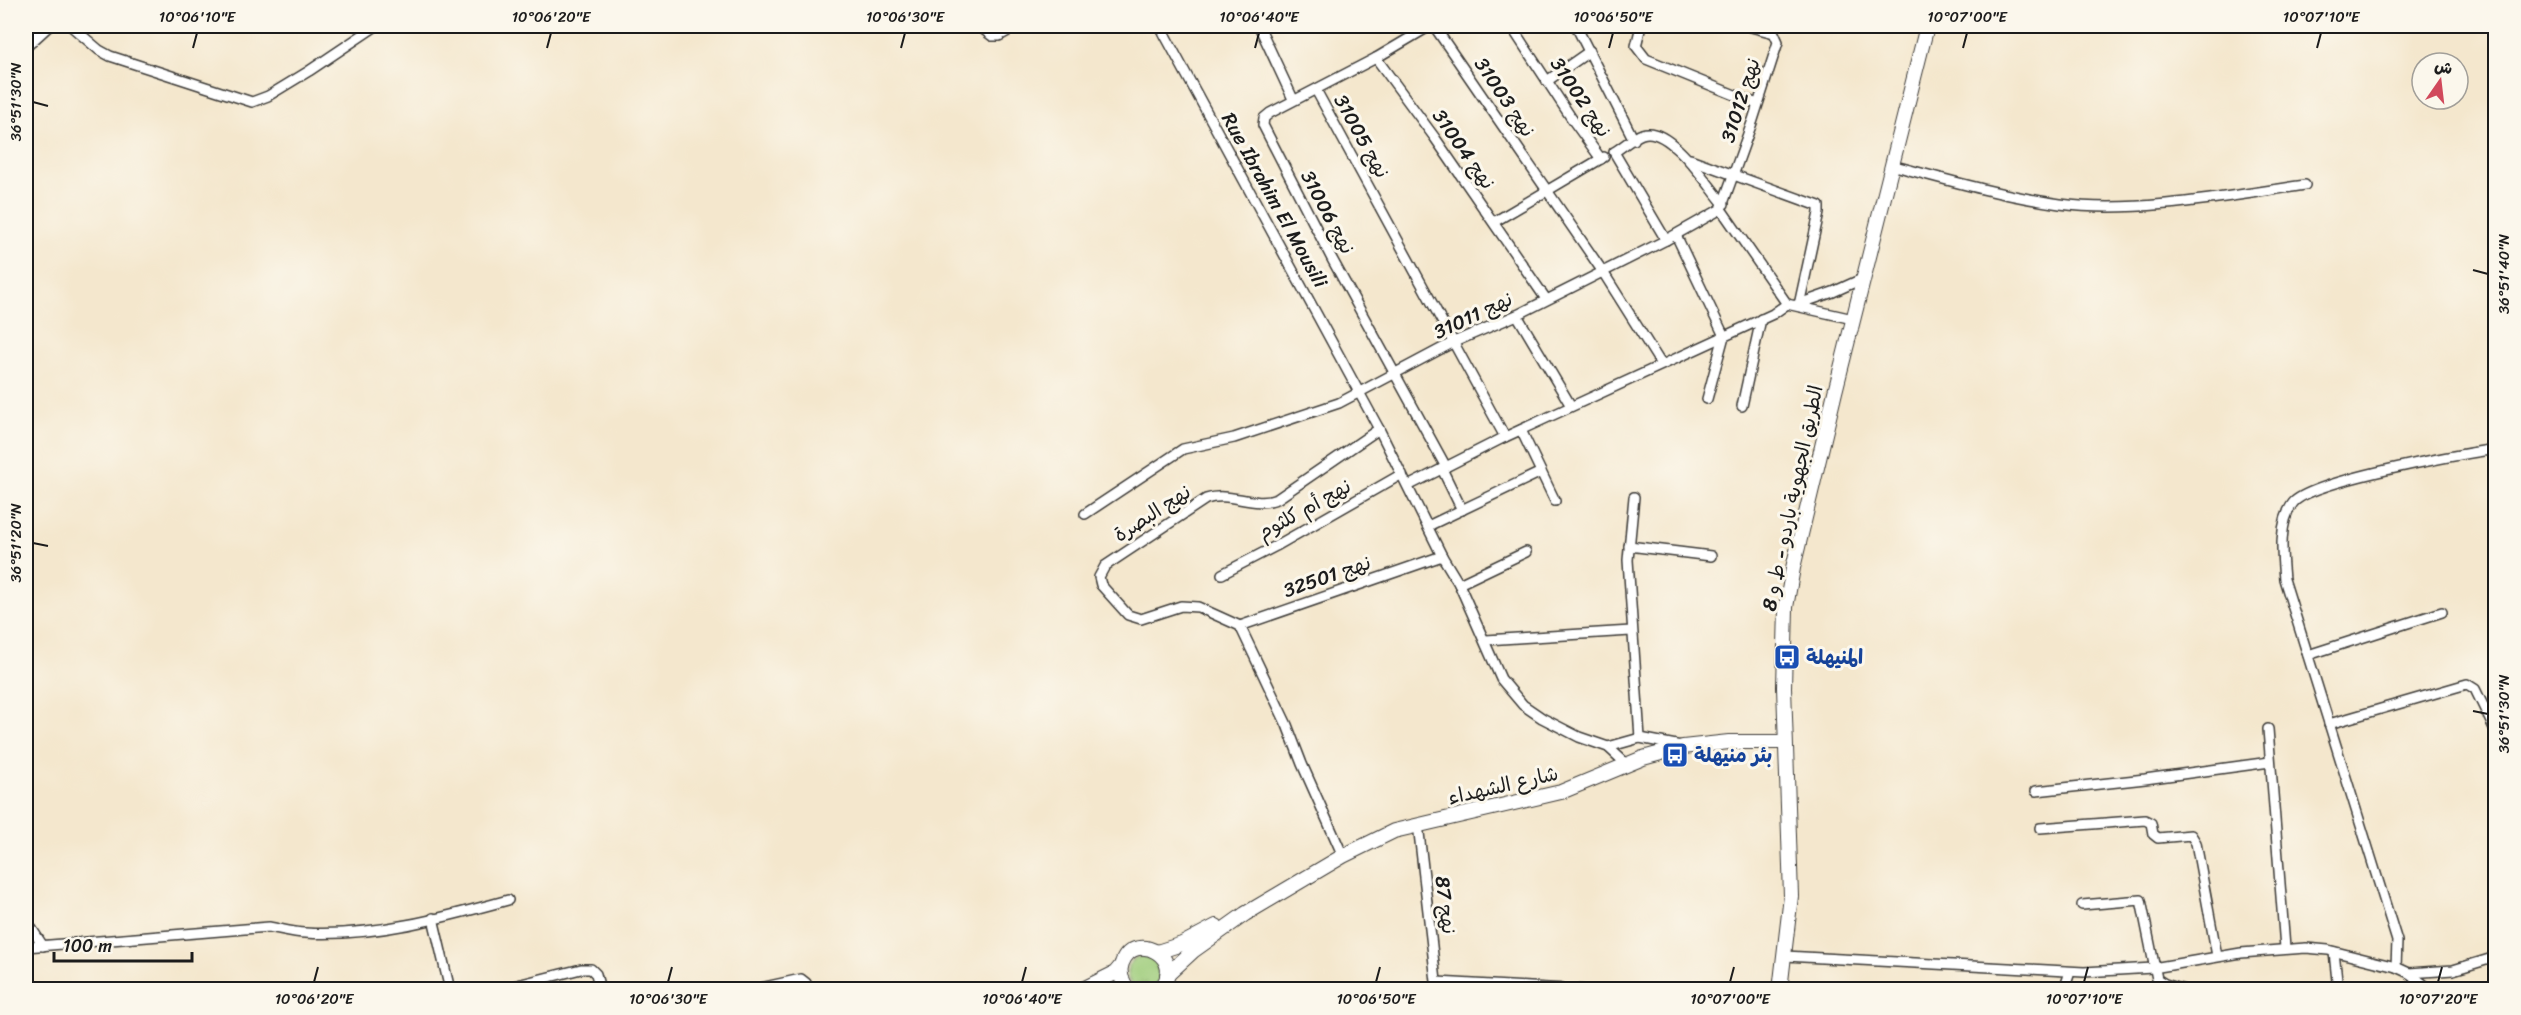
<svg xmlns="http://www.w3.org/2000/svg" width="2521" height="1015" font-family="Sriracha,'Playpen Sans Arabic',sans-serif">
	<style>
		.grass { fill: url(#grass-tufts); stroke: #5d744b; stroke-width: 1.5 }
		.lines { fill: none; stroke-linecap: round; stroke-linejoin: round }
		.street-casing { stroke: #3c3a37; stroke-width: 12 }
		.secondary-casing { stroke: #3c3a37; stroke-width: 16 }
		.street { stroke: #fff; stroke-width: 9 }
		.secondary { stroke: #fff; stroke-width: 14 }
		.ticks { fill: none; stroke: #1c1c1c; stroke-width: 2 }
		.labels { text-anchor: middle; stroke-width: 6; stroke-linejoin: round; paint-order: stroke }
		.street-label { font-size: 20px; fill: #1c1c1c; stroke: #fbf7ec }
		.transit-label { font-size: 20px; font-weight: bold; fill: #164399; stroke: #fbf7ec; text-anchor: start }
		.neatline { fill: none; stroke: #1c1c1c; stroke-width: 2 }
		.ticks-label { font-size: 15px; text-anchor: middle; fill: #1c1c1c }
	</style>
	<defs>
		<pattern id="grass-tufts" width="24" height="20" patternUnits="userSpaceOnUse" patternTransform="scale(1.5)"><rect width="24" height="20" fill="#9ecc7a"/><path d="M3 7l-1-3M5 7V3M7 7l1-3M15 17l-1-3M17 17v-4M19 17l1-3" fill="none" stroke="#88af69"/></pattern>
	</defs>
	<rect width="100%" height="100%" fill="#fbf7ec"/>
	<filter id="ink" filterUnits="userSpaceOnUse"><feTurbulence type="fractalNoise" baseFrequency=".0167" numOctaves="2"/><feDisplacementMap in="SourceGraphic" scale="12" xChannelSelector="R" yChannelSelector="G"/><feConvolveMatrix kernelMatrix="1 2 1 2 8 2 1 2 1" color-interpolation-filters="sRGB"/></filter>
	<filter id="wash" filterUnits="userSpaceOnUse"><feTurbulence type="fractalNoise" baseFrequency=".008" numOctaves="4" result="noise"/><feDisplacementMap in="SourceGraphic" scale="24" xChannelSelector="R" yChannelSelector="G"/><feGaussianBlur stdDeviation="1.35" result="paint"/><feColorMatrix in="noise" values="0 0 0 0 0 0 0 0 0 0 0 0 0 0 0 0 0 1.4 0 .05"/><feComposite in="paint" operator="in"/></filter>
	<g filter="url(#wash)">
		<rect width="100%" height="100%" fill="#f4e7cd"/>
		<circle class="grass" cx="1144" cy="973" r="17"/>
	</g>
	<g filter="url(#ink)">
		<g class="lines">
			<defs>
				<g id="street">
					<polyline points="71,26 99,50 110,56 252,102 268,96 309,71 376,26"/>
					<polyline points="979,26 992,36 999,36 1017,26"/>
					<polyline points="1160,26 1379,429 1442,556 1459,584 1501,679 1523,705 1542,718 1579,737 1608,747 1622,760 1624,767"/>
					<polyline points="1259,26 1293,99"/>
					<polyline points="1430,26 1376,58 1270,113 1264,118 1263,125 1332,259 1446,467"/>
					<polyline points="1434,26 1603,272 1661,364"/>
					<polyline points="1511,26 1572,119 1601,159"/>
					<polyline points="1576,26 1634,140"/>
					<polyline points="1641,26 1636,46 1646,59 1757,104"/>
					<polyline points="33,41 33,26"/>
					<polyline points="26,47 49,26"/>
					<polyline points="1376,58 1435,138 1546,299"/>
					<polyline points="1547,81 1590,51"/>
					<polyline points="1316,90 1505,437"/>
					<polyline points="1690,159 1819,206 1819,213 1799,305"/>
					<path d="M 1891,165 C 1947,180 2003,196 2060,204 C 2136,214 2229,196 2305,185"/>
					<polyline points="1721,209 1787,304 1853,319"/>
					<polyline points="1494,222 1604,157"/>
					<polyline points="1676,235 1724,336 1707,399"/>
					<path d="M 1666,240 L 1614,152 C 1623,147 1633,137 1642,134 C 1669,124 1709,187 1724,204"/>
					<polyline points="1796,305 1833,292 1864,278"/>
					<polyline points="1517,315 1571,406"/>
					<polyline points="1742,406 1761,319"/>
					<polyline points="1521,430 1555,501"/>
					<polyline points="1442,469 1462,510"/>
					<polyline points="1408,486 1505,437 1773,314 1787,304"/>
					<polyline points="1634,497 1628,560 1640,738"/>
					<polyline points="1085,514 1183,449 1234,438 1339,403 1454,342 1517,315 1666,240 1721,209 1753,120 1778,42 1774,33 1747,26"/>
					<polyline points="1428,526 1541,472"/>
					<polyline points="1629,546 1711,556"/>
					<polyline points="1222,574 1276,546 1402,474"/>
					<polyline points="1459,584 1526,552"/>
					<polyline points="1240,626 1442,556"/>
					<polyline points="1486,640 1631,631"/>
					<polyline points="2308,655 2442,612"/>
					<polyline points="2329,724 2467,684 2475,689 2496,732"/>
					<polyline points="2268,729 2285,948"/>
					<polyline points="1608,747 1640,738 1681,746"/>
					<polyline points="2036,791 2145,779 2270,762"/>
					<polyline points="1418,824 1437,990"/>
					<polyline points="2040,828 2145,820 2151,823 2153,834 2158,838 2191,835 2196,843 2217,956"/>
					<path d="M 1343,856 L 1302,764 L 1287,725 L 1240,626 L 1198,607 L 1181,606 L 1141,619 L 1128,615 L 1101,585 L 1099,577 L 1105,566 L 1206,499 C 1229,491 1254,508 1277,499 L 1379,429"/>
					<polyline points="2082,905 2141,900 2157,979 2165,984 2184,990"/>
					<polyline points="433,918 450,990"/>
					<polyline points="26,920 43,946"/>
					<path d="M 26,947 L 269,927 C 281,929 293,933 305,933 C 373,937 443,918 508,900"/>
					<polyline points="2334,952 2338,990"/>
					<polyline points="1785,956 2084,972 2153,968 2241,953 2306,948 2328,950 2396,967 2409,973 2431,990"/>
					<path d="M 2396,967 L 2397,941 L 2284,579 C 2282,557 2278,523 2293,503 C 2310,481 2461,454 2496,449"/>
					<polyline points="2409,973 2453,970 2496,957"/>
					<polyline points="1437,982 1585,990"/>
					<polyline points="498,990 581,969 591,969 596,974 600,990"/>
					<polyline points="751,990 801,979 806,983 808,990"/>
					<polyline points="2064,990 2070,972"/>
				</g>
				<g id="secondary">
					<polyline points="1157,952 1182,944 1216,926"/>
					<polyline points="1167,975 1193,951 1245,914 1343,856 1394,831 1561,792 1643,758 1683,747 1729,742 1785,742"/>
					<polyline points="1081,990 1115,973 1120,967"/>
					<path d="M 1129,990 C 1122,982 1118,973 1122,963 C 1135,928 1189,960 1159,990"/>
					<polyline points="1780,990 1791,896 1784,687 1786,607 1793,568 1835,392 1927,26"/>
				</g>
			</defs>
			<use href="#street" class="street-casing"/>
			<use href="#secondary" class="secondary-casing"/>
			<use href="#street" class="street"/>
			<use href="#secondary" class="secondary"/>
		</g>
	</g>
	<path class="ticks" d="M 193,48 L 197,33M 547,48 L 551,33M 901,48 L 905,33M 1255,48 L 1259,33M 1609,48 L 1613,33M 1963,48 L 1967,33M 2317,48 L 2321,33M 33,102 L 48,106M 2473,270 L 2488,274M 33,543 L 48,546M 2473,711 L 2488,714M 314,982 L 318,967M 668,982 L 672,967M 1022,982 L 1026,967M 1376,982 L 1380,967M 1730,982 L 1734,967M 2084,982 L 2088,967M 2438,982 L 2442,967"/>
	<defs>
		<symbol id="bus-square" viewBox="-11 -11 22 22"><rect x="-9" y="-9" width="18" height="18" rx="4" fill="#1a4fb4" stroke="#fbf7ec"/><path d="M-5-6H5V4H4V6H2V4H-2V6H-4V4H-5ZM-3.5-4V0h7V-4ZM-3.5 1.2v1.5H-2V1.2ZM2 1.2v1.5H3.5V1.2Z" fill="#fff"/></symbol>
	</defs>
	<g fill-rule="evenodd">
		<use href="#bus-square" x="1772" y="642" width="30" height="30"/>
		<use href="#bus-square" x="1660" y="740" width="30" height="30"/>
	</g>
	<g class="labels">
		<g class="street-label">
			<text transform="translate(1505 97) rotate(56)" y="7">نهج 31003</text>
			<text transform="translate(1581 97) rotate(56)" y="7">نهج 31002</text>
			<text transform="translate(1740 100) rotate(-72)" y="7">نهج 31012</text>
			<text transform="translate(1362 136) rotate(61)" y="7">نهج 31005</text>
			<text transform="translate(1464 149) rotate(55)" y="7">نهج 31004</text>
			<text transform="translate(1275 200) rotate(61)" y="7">Rue Ibrahim El Mousili</text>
			<text transform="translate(1328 212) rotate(62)" y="7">نهج 31006</text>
			<text transform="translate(1473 315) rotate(-25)" y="7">نهج 31011</text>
			<text transform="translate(1792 498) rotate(-78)" y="7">الطريق الجهوية باردو - ط و 8</text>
			<text transform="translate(1304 509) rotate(-29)" y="7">نهج أم كلثوم</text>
			<text transform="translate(1152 513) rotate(-33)" y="7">نهج البصرة</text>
			<text transform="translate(1327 576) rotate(-19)" y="7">نهج 32501</text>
			<text transform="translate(1503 785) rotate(-13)" y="7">شارع الشهداء</text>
			<text transform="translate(1446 905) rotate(83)" y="7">نهج 87</text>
		</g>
		<g class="transit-label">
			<text x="1806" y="664">المنيهلة</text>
			<text x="1694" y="762">بئر منيهلة</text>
		</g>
	</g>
	<rect width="2521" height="1015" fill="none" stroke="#fbf7ec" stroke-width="66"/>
	<g transform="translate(2440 81) rotate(14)"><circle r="28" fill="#fbf7ec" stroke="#a29f99" stroke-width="1.5"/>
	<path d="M0-4.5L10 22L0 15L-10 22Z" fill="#d1495b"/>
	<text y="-9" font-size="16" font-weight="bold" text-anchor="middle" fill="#1c1c1c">ش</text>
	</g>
	<path d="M54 952v9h138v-9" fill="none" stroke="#1c1c1c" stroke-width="3"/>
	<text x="63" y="952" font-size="18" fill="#1c1c1c" stroke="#fbf7ec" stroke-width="4.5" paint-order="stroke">100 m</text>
	<rect x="33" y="33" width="2455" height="949" class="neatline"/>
	<g class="ticks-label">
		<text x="197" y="22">10°06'10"E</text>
		<text x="551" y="22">10°06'20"E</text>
		<text x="905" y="22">10°06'30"E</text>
		<text x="1259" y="22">10°06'40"E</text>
		<text x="1613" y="22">10°06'50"E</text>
		<text x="1967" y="22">10°07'00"E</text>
		<text x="2321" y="22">10°07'10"E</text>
		<text transform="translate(16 102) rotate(-90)" y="5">36°51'30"N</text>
		<text transform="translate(2504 274) rotate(-90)" y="5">36°51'40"N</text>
		<text transform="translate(16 543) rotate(-90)" y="5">36°51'20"N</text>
		<text transform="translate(2504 714) rotate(-90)" y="5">36°51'30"N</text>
		<text x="314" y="1004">10°06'20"E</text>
		<text x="668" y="1004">10°06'30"E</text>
		<text x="1022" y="1004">10°06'40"E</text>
		<text x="1376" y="1004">10°06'50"E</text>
		<text x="1730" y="1004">10°07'00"E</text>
		<text x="2084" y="1004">10°07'10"E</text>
		<text x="2438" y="1004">10°07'20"E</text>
	</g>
</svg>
